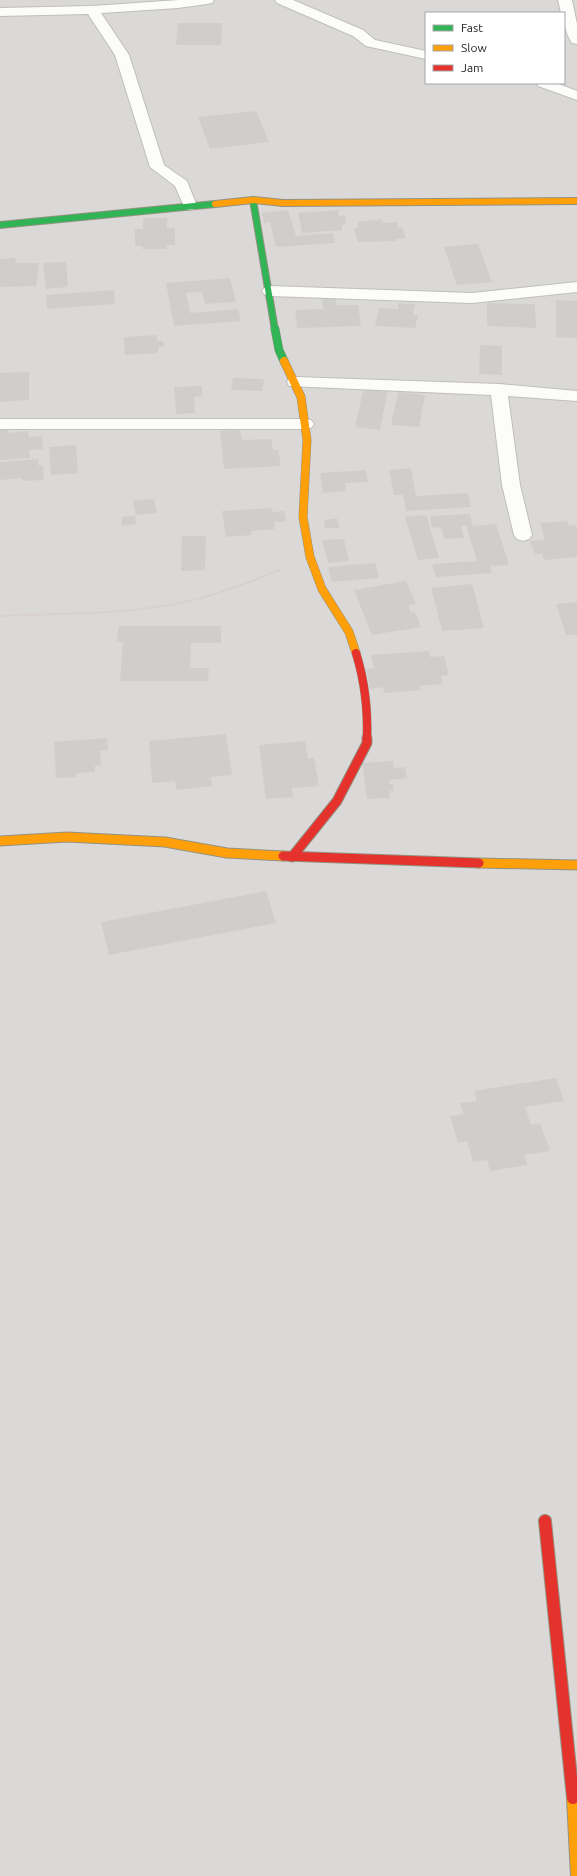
<svg xmlns="http://www.w3.org/2000/svg" width="577" height="1876" font-family="Ubuntu,sans-serif">
	<style>
		.residential { fill: #dbd9d8; fill-rule: evenodd }
		.building { fill: #d0cecc }
		.lines { fill: none; stroke-linecap: round; stroke-linejoin: round }
		.street-casing { stroke: #bfbebd; stroke-width: 2 }
		.fast-far1-casing { stroke: #949281; stroke-width: 8 }
		.fast-casing { stroke: #949281; stroke-width: 9 }
		.slow-far3-casing { stroke: #949281; stroke-width: 8 }
		.slow-far2-casing { stroke: #949281; stroke-width: 9 }
		.slow-far1-casing { stroke: #949281; stroke-width: 11 }
		.slow-casing { stroke: #949281; stroke-width: 14 }
		.jam-far2-casing { stroke: #949281; stroke-width: 9 }
		.jam-far1-casing { stroke: #949281; stroke-width: 11 }
		.jam-casing { stroke: #949281; stroke-width: 14 }
		.path { stroke: #d5c8c8; stroke-width: 2; stroke-dasharray: 1.5 1.5; stroke-linecap: butt }
		.street { fill: #fcfcfb; fill-rule: evenodd }
		.fast-far1 { stroke: #30b455; stroke-width: 6 }
		.fast { stroke: #30b455; stroke-width: 8 }
		.slow-far3 { stroke: #ff9f0a; stroke-width: 6 }
		.slow-far2 { stroke: #ff9f0a; stroke-width: 8 }
		.slow-far1 { stroke: #ff9f0a; stroke-width: 9 }
		.slow { stroke: #ff9f0a; stroke-width: 12 }
		.jam-far2 { stroke: #e5322d; stroke-width: 8 }
		.jam-far1 { stroke: #e5322d; stroke-width: 9 }
		.jam { stroke: #e5322d; stroke-width: 12 }
	</style>
	<rect width="100%" height="100%" fill="#ece9e7"/>
	<path class="residential" d="M 0,0 L 577,0 L 577,1876 L 0,1876 ZM 426,13 L 564,13 L 564,83 L 426,83 Z"/>
	<g class="building">
		<polygon points="178,23 222,23 221,45 176,45"/>
		<polygon points="256,111 269,142 210,149 198,117"/>
		<polygon points="288,210 296,236 333,233 335,243 276,247 270,222 264,223 262,213"/>
		<polygon points="339,210 338,216 345,215 346,224 342,225 342,230 302,233 298,213"/>
		<polygon points="143,218 167,218 167,228 175,228 175,245 167,245 167,249 142,249 143,246 135,246 135,229 143,229"/>
		<polygon points="382,219 383,223 397,222 398,228 402,227 406,238 396,239 397,241 358,242 354,228 358,228 358,222"/>
		<polygon points="478,244 492,282 457,285 444,247"/>
		<polygon points="16,258 15,263 39,263 36,286 0,287 0,259"/>
		<polygon points="66,262 68,287 46,289 43,263"/>
		<polygon points="230,278 236,302 205,304 202,292 186,293 190,313 238,309 241,321 174,326 166,283"/>
		<polygon points="114,290 115,304 47,309 46,295"/>
		<polygon points="322,299 336,299 336,305 358,305 361,326 297,328 295,310 323,309"/>
		<polygon points="556,300 577,301 577,338 556,337"/>
		<polygon points="398,303 415,304 413,315 418,315 415,328 375,326 379,308 398,309"/>
		<polygon points="487,303 535,304 536,328 487,326"/>
		<polygon points="157,335 157,341 163,341 164,347 158,347 158,353 125,355 124,337"/>
		<polygon points="480,345 502,346 502,375 479,374"/>
		<polygon points="29,372 29,400 0,402 0,373"/>
		<polygon points="233,378 264,379 262,391 231,390"/>
		<polygon points="202,386 202,396 194,397 195,413 176,414 174,387"/>
		<polygon points="364,387 388,389 380,430 355,427"/>
		<polygon points="398,392 425,395 419,427 391,425"/>
		<polygon points="0,429 8,429 8,433 28,431 29,437 42,436 43,449 29,450 30,458 0,460"/>
		<polygon points="240,430 242,440 271,439 273,450 278,450 281,466 224,469 220,431"/>
		<polygon points="76,445 78,473 51,475 49,447"/>
		<polygon points="38,459 39,466 43,466 44,480 23,481 22,478 0,480 0,462"/>
		<polygon points="411,468 416,496 468,493 471,507 406,511 403,495 394,495 389,470"/>
		<polygon points="366,470 368,482 345,483 346,491 323,493 320,473"/>
		<polygon points="154,499 157,513 136,515 133,501"/>
		<polygon points="271,508 272,512 284,511 286,521 274,522 275,529 251,531 252,535 226,537 222,511"/>
		<polygon points="470,514 473,526 496,524 509,565 490,566 492,573 436,577 432,564 477,561 466,525 461,526 464,538 444,539 441,527 432,528 430,516"/>
		<polygon points="426,515 439,558 418,560 405,517"/>
		<polygon points="135,516 136,524 122,526 122,517"/>
		<polygon points="337,518 339,528 325,528 324,520"/>
		<polygon points="567,521 569,526 576,525 577,529 577,557 544,560 542,554 535,554 530,541 545,540 540,523"/>
		<polygon points="182,536 206,536 205,570 181,571"/>
		<polygon points="344,539 349,561 328,563 322,540"/>
		<polygon points="375,563 379,578 332,582 328,567"/>
		<polygon points="406,581 416,604 408,605 411,613 415,612 421,627 372,635 354,590"/>
		<polygon points="472,584 484,628 442,631 431,588"/>
		<polygon points="577,602 577,635 566,635 556,604"/>
		<polygon points="119,626 221,626 221,643 191,643 190,668 209,668 208,681 120,681 123,642 117,642"/>
		<polygon points="429,651 430,657 444,656 449,675 441,676 442,684 420,686 421,690 384,693 383,687 370,689 366,669 374,668 371,655"/>
		<polygon points="226,734 232,775 211,777 212,786 176,790 175,781 152,783 149,741"/>
		<polygon points="107,738 108,750 100,751 101,765 95,766 95,772 76,773 76,777 56,778 54,742"/>
		<polygon points="305,741 308,759 314,758 319,786 292,788 293,797 266,799 259,745"/>
		<polygon points="393,761 394,768 405,767 407,778 389,780 389,784 393,784 394,791 389,791 390,798 367,799 362,763"/>
		<polygon points="266,891 276,923 109,955 101,922"/>
		<polygon points="556,1078 564,1101 525,1107 531,1125 540,1123 550,1151 524,1155 527,1165 490,1171 487,1160 473,1162 467,1141 458,1143 450,1116 464,1114 460,1103 477,1101 474,1091"/>
	</g>
	<g class="lines">
		<defs>
			<g id="street">
				<polygon points="179,0 214,0 212,3 207,4 178,8 101,13 129,55 164,165 187,181 197,206 195,209 190,210 185,209 175,186 150,167 115,55 88,14 0,16 0,8 92,6"/>
				<polygon points="275,0 293,0 363,30 375,40 426,51 426,59 366,46 353,36 277,3"/>
				<path d="M 558,0 L 572,0 L 577,24 L 577,44 L 572,43 C 566,34 564,24 564,13 L 561,13 Z"/>
				<polygon points="536,83 556,83 577,91 577,100 538,86"/>
				<polygon points="577,282 577,292 472,303 270,296 264,294 262,291 264,288 270,286 472,293"/>
				<polygon points="295,377 499,384 577,391 577,401 508,396 520,485 532,535 529,539 523,541 517,539 514,535 502,485 491,395 289,386 287,382 289,378"/>
				<polygon points="0,419 305,419 311,420 314,424 311,428 305,429 0,429"/>
			</g>
			<g id="fast-far1">
				<polyline points="253,200 275,330"/>
				<polyline points="0,225 215,204"/>
			</g>
			<polyline id="fast" points="275,329 279,350 284,361"/>
			<polyline id="slow-far3" points="215,204 253,200 283,203 577,201"/>
			<polyline id="slow-far2" points="284,361 301,397 307,440 303,517 310,557 322,589 349,632 356,653"/>
			<g id="slow-far1">
				<polyline points="0,841 67,837 165,842 227,853 283,856"/>
				<polyline points="479,863 577,865"/>
			</g>
			<polyline id="slow" points="573,1798 577,1876"/>
			<path id="jam-far2" d="M 356,653 C 365,682 368,708 367,739"/>
			<g id="jam-far1">
				<polyline points="283,856 479,863"/>
				<polyline points="292,857 337,801 367,743 367,738"/>
			</g>
			<polyline id="jam" points="545,1521 573,1798"/>
		</defs>
		<use href="#street" class="street-casing"/>
		<use href="#fast-far1" class="fast-far1-casing"/>
		<use href="#fast" class="fast-casing"/>
		<use href="#slow-far3" class="slow-far3-casing"/>
		<use href="#slow-far2" class="slow-far2-casing"/>
		<use href="#slow-far1" class="slow-far1-casing"/>
		<use href="#slow" class="slow-casing"/>
		<use href="#jam-far2" class="jam-far2-casing"/>
		<use href="#jam-far1" class="jam-far1-casing"/>
		<use href="#jam" class="jam-casing"/>
		<path class="path" d="M 0,616 C 58,613 118,615 175,604 C 212,597 247,583 282,569"/>
		<use href="#street" class="street"/>
		<use href="#fast-far1" class="fast-far1"/>
		<use href="#fast" class="fast"/>
		<use href="#slow-far3" class="slow-far3"/>
		<use href="#slow-far2" class="slow-far2"/>
		<use href="#slow-far1" class="slow-far1"/>
		<use href="#slow" class="slow"/>
		<use href="#jam-far2" class="jam-far2"/>
		<use href="#jam-far1" class="jam-far1"/>
		<use href="#jam" class="jam"/>
	</g>
	<rect x="425" y="12" width="140" height="72" fill="#ffffff" stroke="#a5a5a5"/>
	<rect x="433" y="25" width="20" height="6" fill="#30b455" stroke="#a5a5a5"/>
	<text x="461" y="32" font-size="12" fill="#1e1e1e">Fast</text>
	<rect x="433" y="45" width="20" height="6" fill="#ff9f0a" stroke="#a5a5a5"/>
	<text x="461" y="52" font-size="12" fill="#1e1e1e">Slow</text>
	<rect x="433" y="65" width="20" height="6" fill="#e5322d" stroke="#a5a5a5"/>
	<text x="461" y="72" font-size="12" fill="#1e1e1e">Jam</text>
</svg>
